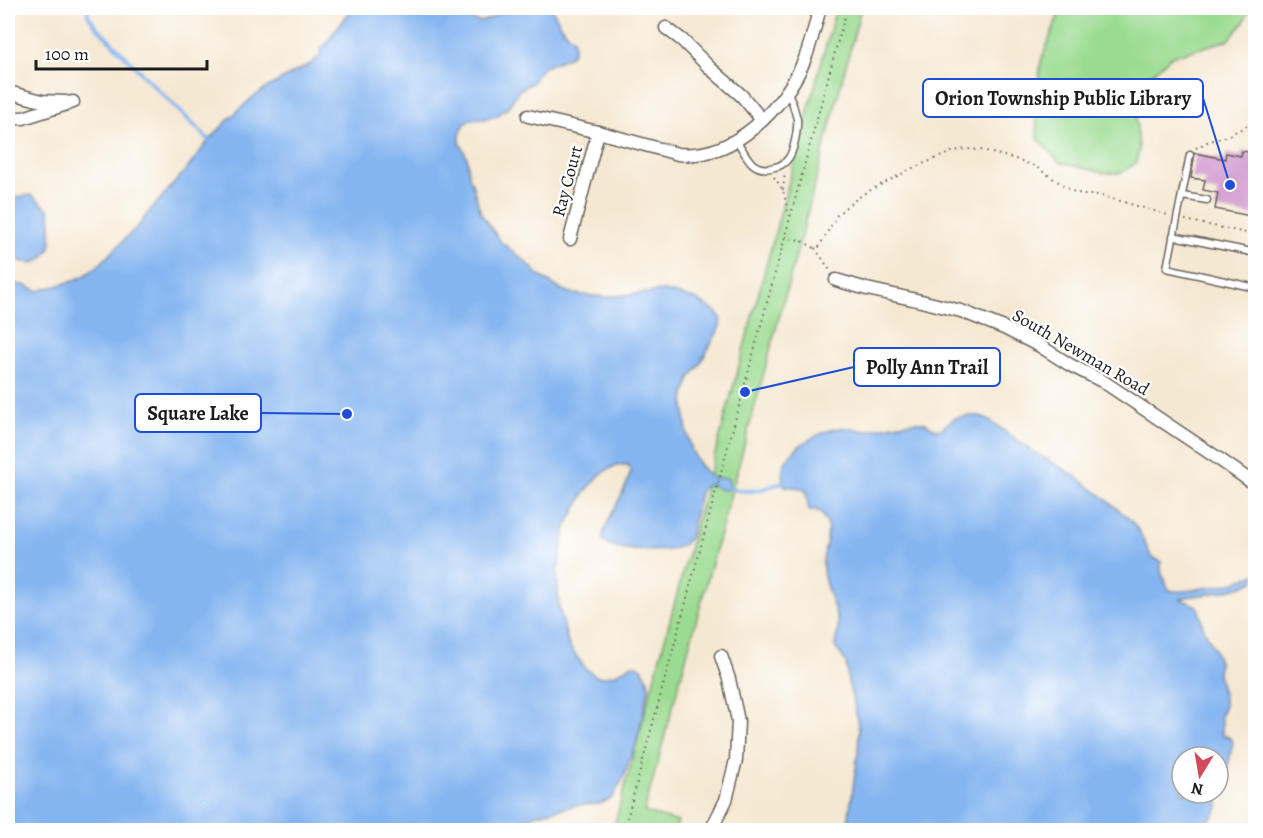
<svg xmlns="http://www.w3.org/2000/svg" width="1263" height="838" font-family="Alegreya,serif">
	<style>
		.green { fill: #9bdb91; stroke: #5c7c56; stroke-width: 1.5 }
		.water { fill: #85b5f0; stroke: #506886; stroke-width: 1.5 }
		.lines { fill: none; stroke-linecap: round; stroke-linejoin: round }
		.stream { stroke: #85b5f0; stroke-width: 4 }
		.building { fill: #ce92c9 }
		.lane-casing { stroke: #68635c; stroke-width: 9 }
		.street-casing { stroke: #68635c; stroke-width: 15 }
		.path { stroke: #68635c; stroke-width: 2; stroke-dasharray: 1.5 4.5; stroke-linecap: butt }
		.lane { stroke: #fff; stroke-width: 6 }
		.street { stroke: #fff; stroke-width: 12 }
		.labels { text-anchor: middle; stroke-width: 4.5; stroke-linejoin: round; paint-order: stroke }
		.street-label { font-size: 18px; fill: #1c1c1c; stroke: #fff }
		.leader { fill: none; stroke: #1d4ed8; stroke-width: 2 }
		.callout-dot { fill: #1d4ed8; stroke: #fff; stroke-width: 2 }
		.callout { fill: #fff; stroke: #1d4ed8; stroke-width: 2 }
		.callout-label { font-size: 20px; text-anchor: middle; font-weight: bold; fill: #1c1c1c }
	</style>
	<rect width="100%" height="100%" fill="#fff"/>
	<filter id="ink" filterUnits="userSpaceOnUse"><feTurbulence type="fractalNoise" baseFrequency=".0167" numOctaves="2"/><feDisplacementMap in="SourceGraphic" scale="12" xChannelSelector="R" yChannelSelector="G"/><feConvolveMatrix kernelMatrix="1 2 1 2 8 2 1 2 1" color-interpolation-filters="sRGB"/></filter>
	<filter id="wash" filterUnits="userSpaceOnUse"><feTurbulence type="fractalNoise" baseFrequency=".008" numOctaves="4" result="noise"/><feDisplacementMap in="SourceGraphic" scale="24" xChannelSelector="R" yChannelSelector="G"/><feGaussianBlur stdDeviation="1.35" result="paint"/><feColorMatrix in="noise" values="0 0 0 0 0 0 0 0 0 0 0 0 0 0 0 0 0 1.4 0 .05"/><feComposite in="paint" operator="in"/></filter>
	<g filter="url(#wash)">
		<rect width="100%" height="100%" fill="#f5e8d2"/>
		<g class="green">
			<polygon points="836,8 861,8 801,237 644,812 678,822 675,830 613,830"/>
			<polygon points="1061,8 1250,8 1244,22 1229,40 1172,56 1146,79 1135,105 1139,150 1136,163 1121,173 1104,173 1059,162 1038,139 1035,106 1041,61"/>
		</g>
		<g class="water">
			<path d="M 353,8 L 456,8 L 470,18 L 479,22 L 489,19 L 503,12 L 508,8 L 551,8 C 558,18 563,33 574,39 L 574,48 L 571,56 L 542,68 L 537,75 L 532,83 L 519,90 L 507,109 L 502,111 L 498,116 L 483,119 L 470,120 L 464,125 L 460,135 L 460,143 L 467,157 L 469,177 L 472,183 L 479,207 L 482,215 L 501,242 L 526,262 L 541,277 L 560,289 L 573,294 L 605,297 L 664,291 L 695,299 L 715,311 L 721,318 L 720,327 L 699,366 L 690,378 L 685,394 L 684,404 L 687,433 L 692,451 L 699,464 L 712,478 L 728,478 L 730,488 C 723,493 717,488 710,484 L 704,487 L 700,492 L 690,537 C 686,544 679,548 671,549 C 660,552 606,552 603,539 C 602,538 603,536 603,535 C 609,512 627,493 631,470 L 628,465 L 617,465 L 609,469 L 600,475 L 585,492 L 566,527 L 557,573 L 559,607 L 568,643 L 571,649 L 585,668 L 596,676 L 602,677 L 616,674 L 631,665 L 638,665 L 643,669 L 648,680 L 649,688 L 636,745 L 628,763 L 624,777 L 612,798 L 600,804 L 577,805 L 538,814 L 513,824 L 491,828 L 475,824 L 465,827 L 459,830 L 439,830 L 425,827 L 391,830 L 327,830 L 289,827 L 253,830 L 8,830 L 8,283 L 24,285 L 38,291 L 70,282 L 84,276 L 99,265 L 141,223 L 147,214 L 190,165 L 209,140 L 231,117 L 252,98 L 268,87 L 310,64 L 320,56 L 321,48 L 326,45 L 331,36 Z"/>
			<path d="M 31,195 L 34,197 L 49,210 C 51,219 53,241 49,250 C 49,251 47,252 46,254 C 37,268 20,263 8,254 L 8,199 Z"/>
			<path d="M 969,416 L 980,416 L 990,421 L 1037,454 L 1072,474 L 1102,496 L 1125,515 L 1133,523 L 1139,531 L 1151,556 L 1161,562 L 1161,572 L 1169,590 C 1181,593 1191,590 1203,588 C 1224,586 1236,583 1255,574 L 1255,580 C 1242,588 1224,591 1209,594 C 1199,596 1189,595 1180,599 L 1197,606 L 1200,613 L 1203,627 L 1214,648 L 1219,662 L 1218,674 L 1224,698 L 1224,707 L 1220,717 L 1222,723 L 1222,734 L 1230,738 L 1233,742 L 1227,772 L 1218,785 L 1218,757 L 1182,757 L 1182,793 L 1218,793 L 1218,786 C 1223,809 1215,815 1200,830 L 848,830 L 848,822 L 858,753 L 859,730 L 854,703 L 848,682 L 846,663 L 842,656 L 835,647 C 835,639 839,632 838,624 C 835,603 821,583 823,561 C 824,548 830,537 827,524 C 825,518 822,513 816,510 L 811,511 L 809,510 L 806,492 L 802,488 L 785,486 C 770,457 818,430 841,428 C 851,427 859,432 868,430 C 882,428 910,420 923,422 C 929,424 933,429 939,430 L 955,418 Z"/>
		</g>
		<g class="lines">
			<g class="stream">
				<polyline points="88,8 88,15 95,25 151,83 209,140"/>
				<path d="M 730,488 C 749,495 765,489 783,482"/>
			</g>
		</g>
		<g id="blocks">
			<polygon class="building" points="1242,151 1256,153 1256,217 1215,209 1218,193 1203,190 1205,180 1191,178 1195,153 1225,159 1226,153 1241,156"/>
		</g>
	</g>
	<g filter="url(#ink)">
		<use href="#blocks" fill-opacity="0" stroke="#68635c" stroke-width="1.5"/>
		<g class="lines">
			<defs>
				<g id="lane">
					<path d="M 736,141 C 742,147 746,158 753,164 C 759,169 768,169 775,167 C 780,166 784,164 787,160 C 794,153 798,129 797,119 C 795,110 792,101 788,92"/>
					<polyline points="1190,155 1167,268 1256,288"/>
					<polyline points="1182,196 1207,200"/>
					<polyline points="1173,236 1256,253"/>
				</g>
				<g id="street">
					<polyline points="666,28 682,40 711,69 742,96 762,120"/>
					<polyline points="8,92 42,101 66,102"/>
					<path d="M 528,116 L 598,132 L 678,154 C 733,160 784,108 804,61 C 811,44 815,25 820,8"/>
					<polyline points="8,118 23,118 73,102"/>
					<polyline points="570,239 598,132"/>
					<polyline points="836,280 867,289 921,301 961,311 1004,328 1040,346 1070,365 1104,382 1219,459 1256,485"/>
					<polyline points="711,830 726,800 736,760 738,721 729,679 721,656"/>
				</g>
			</defs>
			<use href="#lane" class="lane-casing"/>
			<use href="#street" class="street-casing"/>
			<g class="path">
				<polyline points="1196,148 1207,142 1227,136 1256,121"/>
				<polyline points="774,177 783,190 789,216"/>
				<polyline points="783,190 785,172"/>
				<polyline points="1185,220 1256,235"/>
				<polyline points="785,237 800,240 815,248 819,247 837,215 848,205 865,193 913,168 954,151 966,149 981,150 1019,160 1036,167 1072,191 1084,195 1097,195 1110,198 1168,215"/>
				<polyline points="815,248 830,270"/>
				<polyline points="624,830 847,8"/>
			</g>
			<use href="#lane" class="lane"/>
			<use href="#street" class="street"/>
		</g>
	</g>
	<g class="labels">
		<g class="street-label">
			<text transform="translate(567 181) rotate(-75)" y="6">Ray Court</text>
			<text transform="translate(1081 352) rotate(30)" y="6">South Newman Road</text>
		</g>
	</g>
	<path class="leader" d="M1230 185L1203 98M745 392L854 367M347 414L261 413"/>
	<g class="callout-dot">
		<circle cx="1230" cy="185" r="6"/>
		<circle cx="745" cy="392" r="6"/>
		<circle cx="347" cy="414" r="6"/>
	</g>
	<g class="callout">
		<rect x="923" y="79" width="280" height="38" rx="6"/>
		<rect x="854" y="348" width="146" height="38" rx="6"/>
		<rect x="135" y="394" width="126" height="38" rx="6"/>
	</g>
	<g class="callout-label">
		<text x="1063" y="105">Orion Township Public Library</text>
		<text x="927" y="374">Polly Ann Trail</text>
		<text x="198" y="420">Square Lake</text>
	</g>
	<rect width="1263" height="838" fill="none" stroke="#fff" stroke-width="30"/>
	<g transform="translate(1200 775) rotate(191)"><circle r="28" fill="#ffffff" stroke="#a4a4a4" stroke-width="1.5"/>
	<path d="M0-4.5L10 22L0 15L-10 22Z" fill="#d1495b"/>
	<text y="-9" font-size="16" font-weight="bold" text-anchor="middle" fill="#1c1c1c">N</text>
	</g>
	<path d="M36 60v9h171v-9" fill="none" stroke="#1c1c1c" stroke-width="3"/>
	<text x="45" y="60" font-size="18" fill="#1c1c1c" stroke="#ffffff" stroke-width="4.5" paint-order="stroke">100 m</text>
</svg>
